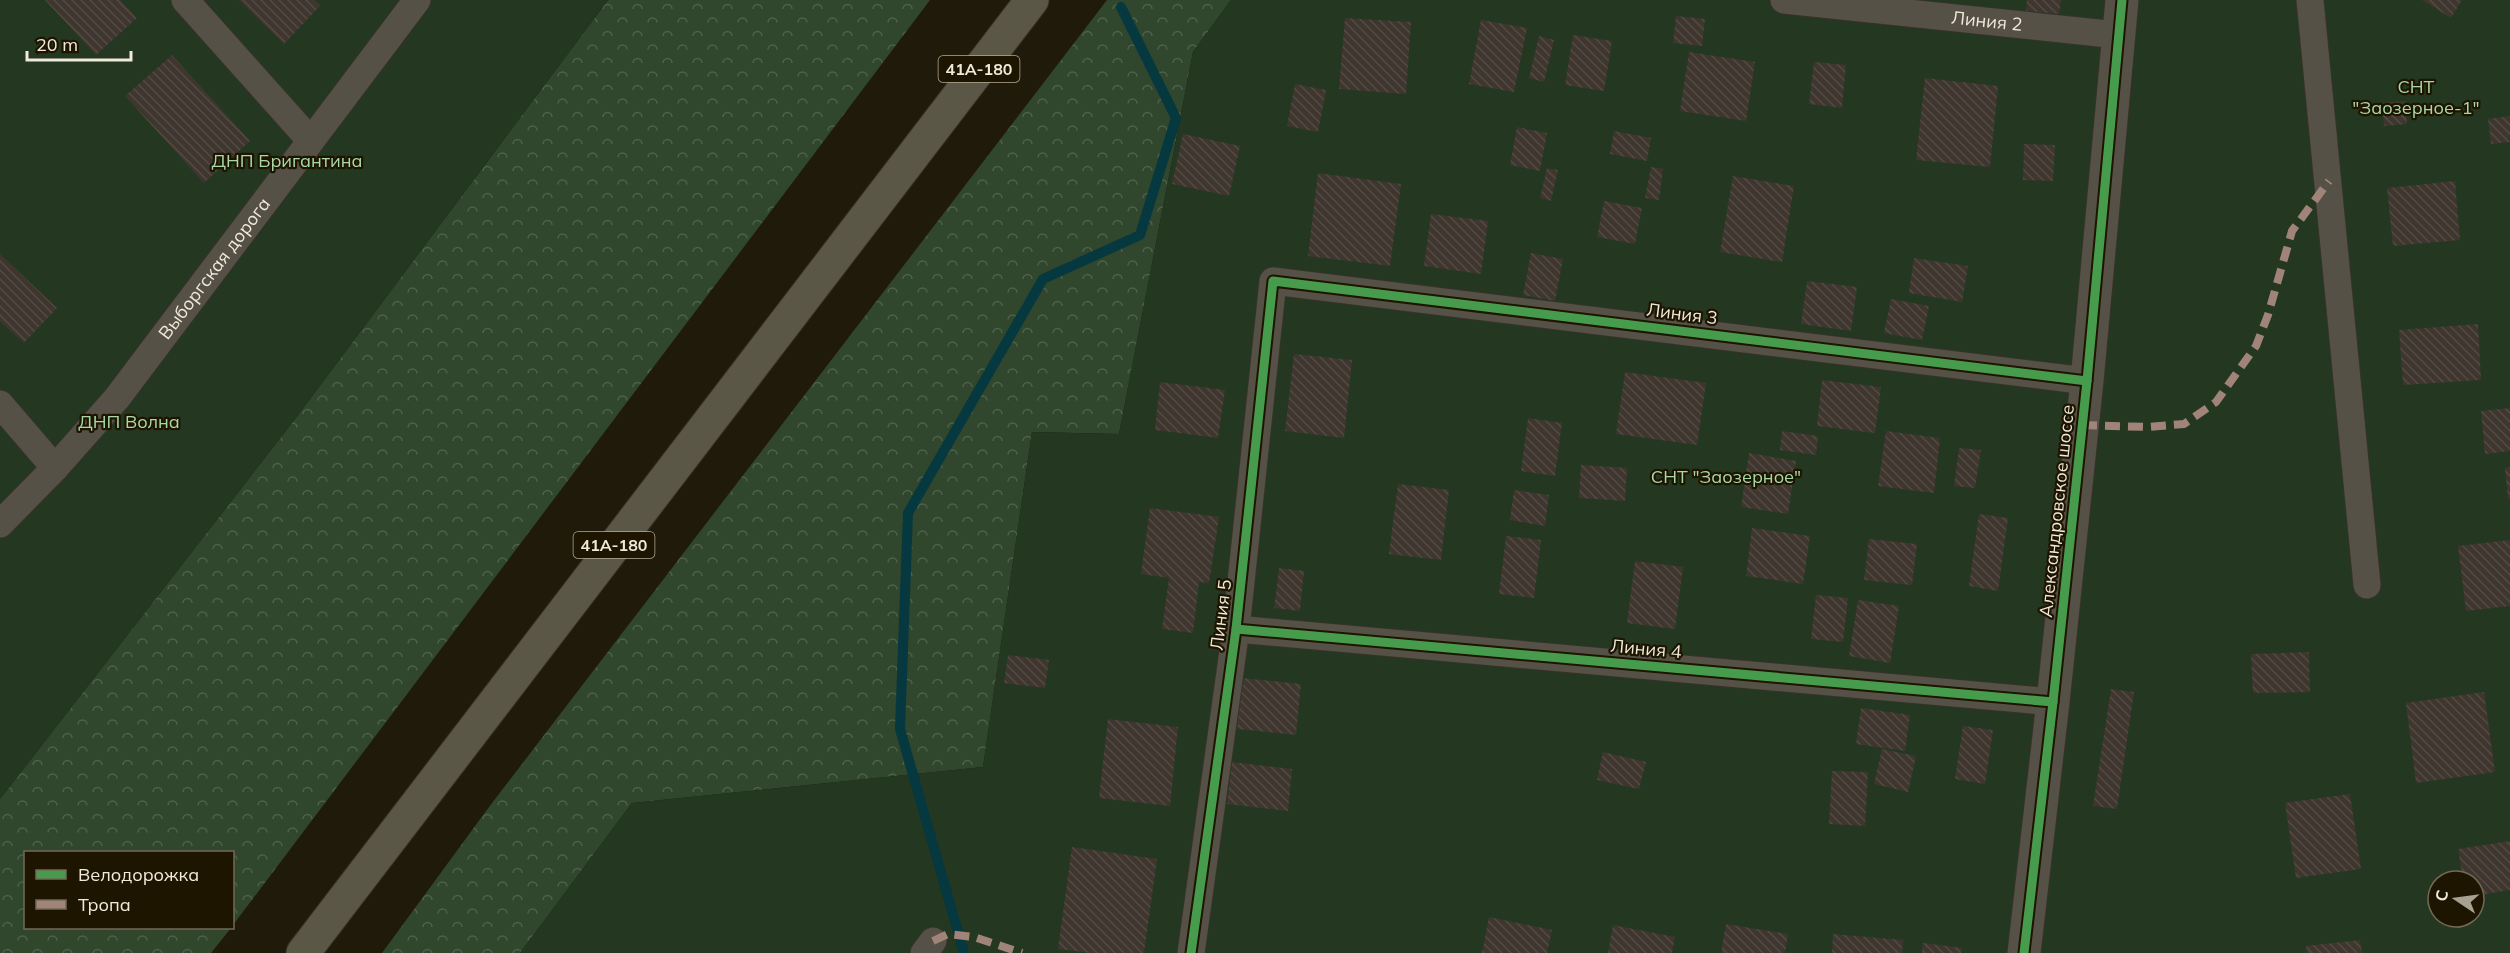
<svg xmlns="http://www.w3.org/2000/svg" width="2510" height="953" font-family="Mulish,sans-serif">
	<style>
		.forest { fill: url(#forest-crowns) }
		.green { fill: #243721; fill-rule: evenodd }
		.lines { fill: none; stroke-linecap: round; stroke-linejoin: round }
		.stream { stroke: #05383f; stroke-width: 10 }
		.building { fill: url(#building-back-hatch) }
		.minor-casing { stroke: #37332a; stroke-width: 29 }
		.tertiary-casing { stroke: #37332a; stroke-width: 35 }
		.primary-casing { stroke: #37332a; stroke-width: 35 }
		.minor { stroke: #555147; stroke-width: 27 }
		.tertiary { stroke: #555147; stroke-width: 33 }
		.primary { stroke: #5b5747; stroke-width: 33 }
		.quiet { stroke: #a18479; stroke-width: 8; stroke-dasharray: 15 8; stroke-linecap: butt }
		.cycleway-casing { stroke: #1e1500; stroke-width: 13 }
		.cycleway { stroke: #469c4c; stroke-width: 9 }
		.labels { text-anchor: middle; stroke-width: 4.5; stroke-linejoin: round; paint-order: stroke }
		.shield { fill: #1e1500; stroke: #b1aa99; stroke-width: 1.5 }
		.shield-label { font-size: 16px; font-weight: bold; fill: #f0eada }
		.street-label { font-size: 18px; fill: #f0eada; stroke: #1e1500 }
		.park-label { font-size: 18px; fill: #a7d8a7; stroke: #1e1500 }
	</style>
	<defs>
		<pattern id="forest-crowns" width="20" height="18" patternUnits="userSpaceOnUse" patternTransform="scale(1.5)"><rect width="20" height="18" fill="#30462d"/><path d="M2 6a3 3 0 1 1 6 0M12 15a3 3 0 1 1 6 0" fill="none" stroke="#4e614b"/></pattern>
		<pattern id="building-back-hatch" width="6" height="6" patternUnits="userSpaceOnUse" patternTransform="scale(1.5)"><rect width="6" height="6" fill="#3f362f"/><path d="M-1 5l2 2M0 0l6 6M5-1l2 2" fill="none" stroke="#524a43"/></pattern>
	</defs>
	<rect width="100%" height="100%" fill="#201a0b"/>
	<g class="forest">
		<polygon points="608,0 930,0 233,925 232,852 26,852 26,928 231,928 211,953 0,953 0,799 295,419"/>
		<polygon points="1107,0 1231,0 1193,52 1119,434 1032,432 983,767 632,803 520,953 382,953 489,807"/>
	</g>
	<g class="green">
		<polygon points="0,0 608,0 295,419 0,799"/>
		<path d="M 1231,0 L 2510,0 L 2510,953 L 520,953 L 632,803 L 983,767 L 1032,432 L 1119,434 L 1193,52 ZM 2438,881 L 2474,881 L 2474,917 L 2438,917 Z"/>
	</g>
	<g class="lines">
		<polyline class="stream" points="964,953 900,729 908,513 1043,279 1140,235 1176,118 1121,7"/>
	</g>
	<g class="building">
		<polygon points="45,0 120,0 137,18 96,55"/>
		<polygon points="239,0 314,0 320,6 284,44"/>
		<polygon points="2027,0 2061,0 2059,14 2026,11"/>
		<polygon points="2422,0 2462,0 2451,18"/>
		<polygon points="1676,16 1705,19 1702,46 1673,43"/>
		<polygon points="1345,18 1411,22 1406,94 1339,89"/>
		<polygon points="1481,20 1527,28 1514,92 1469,84"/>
		<polygon points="1573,35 1612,41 1604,91 1565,85"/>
		<polygon points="1539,36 1554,40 1544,82 1529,78"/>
		<polygon points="1689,52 1755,62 1746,121 1680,111"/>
		<polygon points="172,55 250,141 204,183 125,96"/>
		<polygon points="1814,62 1846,65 1842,108 1809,104"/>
		<polygon points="1925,78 1998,86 1990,167 1916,160"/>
		<polygon points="1295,84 1326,90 1318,132 1287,126"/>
		<polygon points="2405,101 2407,124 2384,126 2382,103"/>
		<polygon points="2510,116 2510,142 2491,144 2488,119"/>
		<polygon points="1517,127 1547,133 1540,171 1510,165"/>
		<polygon points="1614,131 1651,138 1647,161 1610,154"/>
		<polygon points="1183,134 1240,146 1229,196 1172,184"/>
		<polygon points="2024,144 2055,145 2053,181 2023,180"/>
		<polygon points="1651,167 1663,169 1659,200 1645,198"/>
		<polygon points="1547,168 1558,170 1551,201 1540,198"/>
		<polygon points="1318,173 1401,184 1390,266 1308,256"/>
		<polygon points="1733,176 1794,186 1782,262 1720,252"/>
		<polygon points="2455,181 2460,240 2393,246 2387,188"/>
		<polygon points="1604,201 1642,208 1635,244 1597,237"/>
		<polygon points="1431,214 1488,221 1481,274 1424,266"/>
		<polygon points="1531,253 1563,259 1555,301 1523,295"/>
		<polygon points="0,254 57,308 24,343 0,321"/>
		<polygon points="1914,258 1968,266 1962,302 1909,293"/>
		<polygon points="1807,281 1857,287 1851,331 1801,324"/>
		<polygon points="1891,299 1929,306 1922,340 1884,333"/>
		<polygon points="2478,324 2481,380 2403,385 2399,330"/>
		<polygon points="1294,354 1352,360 1344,438 1285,431"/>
		<polygon points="1625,372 1706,383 1697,445 1616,434"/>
		<polygon points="1822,380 1881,387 1875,433 1817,426"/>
		<polygon points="1160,382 1225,390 1218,438 1155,430"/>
		<polygon points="2510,408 2510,451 2485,454 2481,411"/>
		<polygon points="1528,418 1562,423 1555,476 1521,471"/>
		<polygon points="1782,431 1818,436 1816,455 1780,450"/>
		<polygon points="1886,431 1940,438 1934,493 1878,486"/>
		<polygon points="1959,448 1981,450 1975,488 1954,486"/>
		<polygon points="1749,453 1796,461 1788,514 1741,507"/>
		<polygon points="1581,465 1627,468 1625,501 1579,498"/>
		<polygon points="2510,467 2510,499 2508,499 2505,468"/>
		<polygon points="1398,484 1449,490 1441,560 1389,554"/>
		<polygon points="1514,490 1549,495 1545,526 1510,520"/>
		<polygon points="1150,508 1219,517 1209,583 1199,582 1193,633 1162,629 1169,578 1141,574"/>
		<polygon points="1979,514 2008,518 1998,591 1969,586"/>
		<polygon points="1752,528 1810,536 1803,584 1746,576"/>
		<polygon points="1506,536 1541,540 1534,598 1499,594"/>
		<polygon points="1869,539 1917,544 1912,585 1864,580"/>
		<polygon points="2510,540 2510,606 2466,611 2458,546"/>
		<polygon points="1635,561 1683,567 1675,629 1627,623"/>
		<polygon points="1279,568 1304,571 1300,611 1274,608"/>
		<polygon points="1816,595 1848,598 1843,642 1811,639"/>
		<polygon points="1858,600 1899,606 1890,663 1849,656"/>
		<polygon points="2309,652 2310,692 2253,693 2251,654"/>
		<polygon points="1008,655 1049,660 1045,688 1004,683"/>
		<polygon points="1242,678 1301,684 1296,735 1237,729"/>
		<polygon points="2111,689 2134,692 2117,809 2093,806"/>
		<polygon points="2484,692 2495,772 2416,783 2406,703"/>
		<polygon points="1861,708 1910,715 1905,751 1856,744"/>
		<polygon points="1108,719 1178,727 1170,806 1099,798"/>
		<polygon points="1963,726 1993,730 1985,784 1955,779"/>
		<polygon points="1882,749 1916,756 1908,792 1874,784"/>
		<polygon points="1603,752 1646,762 1639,789 1597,780"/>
		<polygon points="1232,762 1292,769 1288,811 1227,804"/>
		<polygon points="1832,771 1868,772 1865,826 1829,824"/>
		<polygon points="2350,794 2361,869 2296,878 2285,803"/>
		<polygon points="2510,841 2510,890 2474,896 2474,881 2463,881 2458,849"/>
		<polygon points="1072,847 1157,859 1144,953 1091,953 1058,949"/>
		<polygon points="1489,917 1552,930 1547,953 1482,953"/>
		<polygon points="1726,924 1788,934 1785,953 1721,953"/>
		<polygon points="1613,925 1675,937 1672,953 1608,953"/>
		<polygon points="1833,934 1903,940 1902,953 1832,953"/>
		<polygon points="2360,940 2362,953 2307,953 2306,946"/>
		<polygon points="1923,943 1962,948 1961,953 1922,953"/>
	</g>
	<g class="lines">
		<defs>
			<g id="minor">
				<polyline points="185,0 310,140"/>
				<path id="s1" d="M 1784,0 L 2118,35"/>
				<polyline points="2310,0 2367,585"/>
				<polyline points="0,404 55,468"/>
				<path id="s2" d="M 0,524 L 55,468 L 117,398 L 417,0"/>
				<polyline points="1236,629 2053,702"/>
				<polyline points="924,953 933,941"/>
				<polyline points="1191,953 1236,629 1273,281 2087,381"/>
			</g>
			<polyline id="tertiary" points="2024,953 2053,702 2087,381 2122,0"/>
			<polyline id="primary" points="303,953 1032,0"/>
		</defs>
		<use href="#minor" class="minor-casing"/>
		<use href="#tertiary" class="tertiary-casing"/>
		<use href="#primary" class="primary-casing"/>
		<use href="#minor" class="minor"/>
		<use href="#tertiary" class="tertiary"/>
		<use href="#primary" class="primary"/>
		<g class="quiet">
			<polyline points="2082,425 2148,427 2184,424 2216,402 2256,346 2268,315 2292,231 2329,181"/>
			<polyline points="933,941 948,934 974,937 1022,953"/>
		</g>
		<defs>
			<g id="cycleway">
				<polyline points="1236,629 2053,702"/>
				<polyline points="1191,953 1236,629 1273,281 2087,381"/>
				<polyline points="2024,953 2053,702 2087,381 2122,0"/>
			</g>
		</defs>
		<use href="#cycleway" class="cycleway-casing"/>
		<use href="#cycleway" class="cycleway"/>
	</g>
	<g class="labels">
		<g class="shield">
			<rect x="938.5" y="56" width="81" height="26" rx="4.5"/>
			<rect x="573.5" y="532" width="81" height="26" rx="4.5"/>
		</g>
		<g class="shield-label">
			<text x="979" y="75">41А-180</text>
			<text x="614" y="551">41А-180</text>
		</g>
		<g class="street-label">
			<text dy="6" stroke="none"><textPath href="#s1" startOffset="204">Линия 2</textPath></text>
			<text dy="6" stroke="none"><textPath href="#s2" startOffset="334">Выборгская дорога</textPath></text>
			<text transform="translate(1682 314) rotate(7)" y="6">Линия 3</text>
			<text transform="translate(2057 511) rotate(-84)" y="6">Александровское шоссе</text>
			<text transform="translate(1221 615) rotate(-83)" y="6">Линия 5</text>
			<text transform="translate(1646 649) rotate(5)" y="6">Линия 4</text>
		</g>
		<g class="park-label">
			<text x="2416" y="93">СНТ<tspan x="2416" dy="21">"Заозерное-1"</tspan></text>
			<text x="287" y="167">ДНП Бригантина</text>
			<text x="129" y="428">ДНП Волна</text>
			<text x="1726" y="483">СНТ "Заозерное"</text>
		</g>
	</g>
	<rect x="24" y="851" width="210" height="78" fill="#1e1500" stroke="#726a57" stroke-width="1.5"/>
	<rect x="36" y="870" width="30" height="9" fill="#469c4c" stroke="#726a57" stroke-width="1.5"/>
	<text x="78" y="881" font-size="18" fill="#f0eada">Велодорожка</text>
	<rect x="36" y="900" width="30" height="9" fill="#a18479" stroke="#726a57" stroke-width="1.5"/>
	<text x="78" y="911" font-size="18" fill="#f0eada">Тропа</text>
	<g transform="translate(2456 899) rotate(283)"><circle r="28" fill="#1e1500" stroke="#726a57" stroke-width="1.5"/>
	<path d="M0-4.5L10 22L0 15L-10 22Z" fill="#a7a192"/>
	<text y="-9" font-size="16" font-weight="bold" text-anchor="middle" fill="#f0eada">С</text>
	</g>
	<path d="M27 51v9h104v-9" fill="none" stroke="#f0eada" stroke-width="3"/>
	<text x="36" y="51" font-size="18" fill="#f0eada" stroke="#1e1500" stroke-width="4.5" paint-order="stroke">20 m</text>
</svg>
